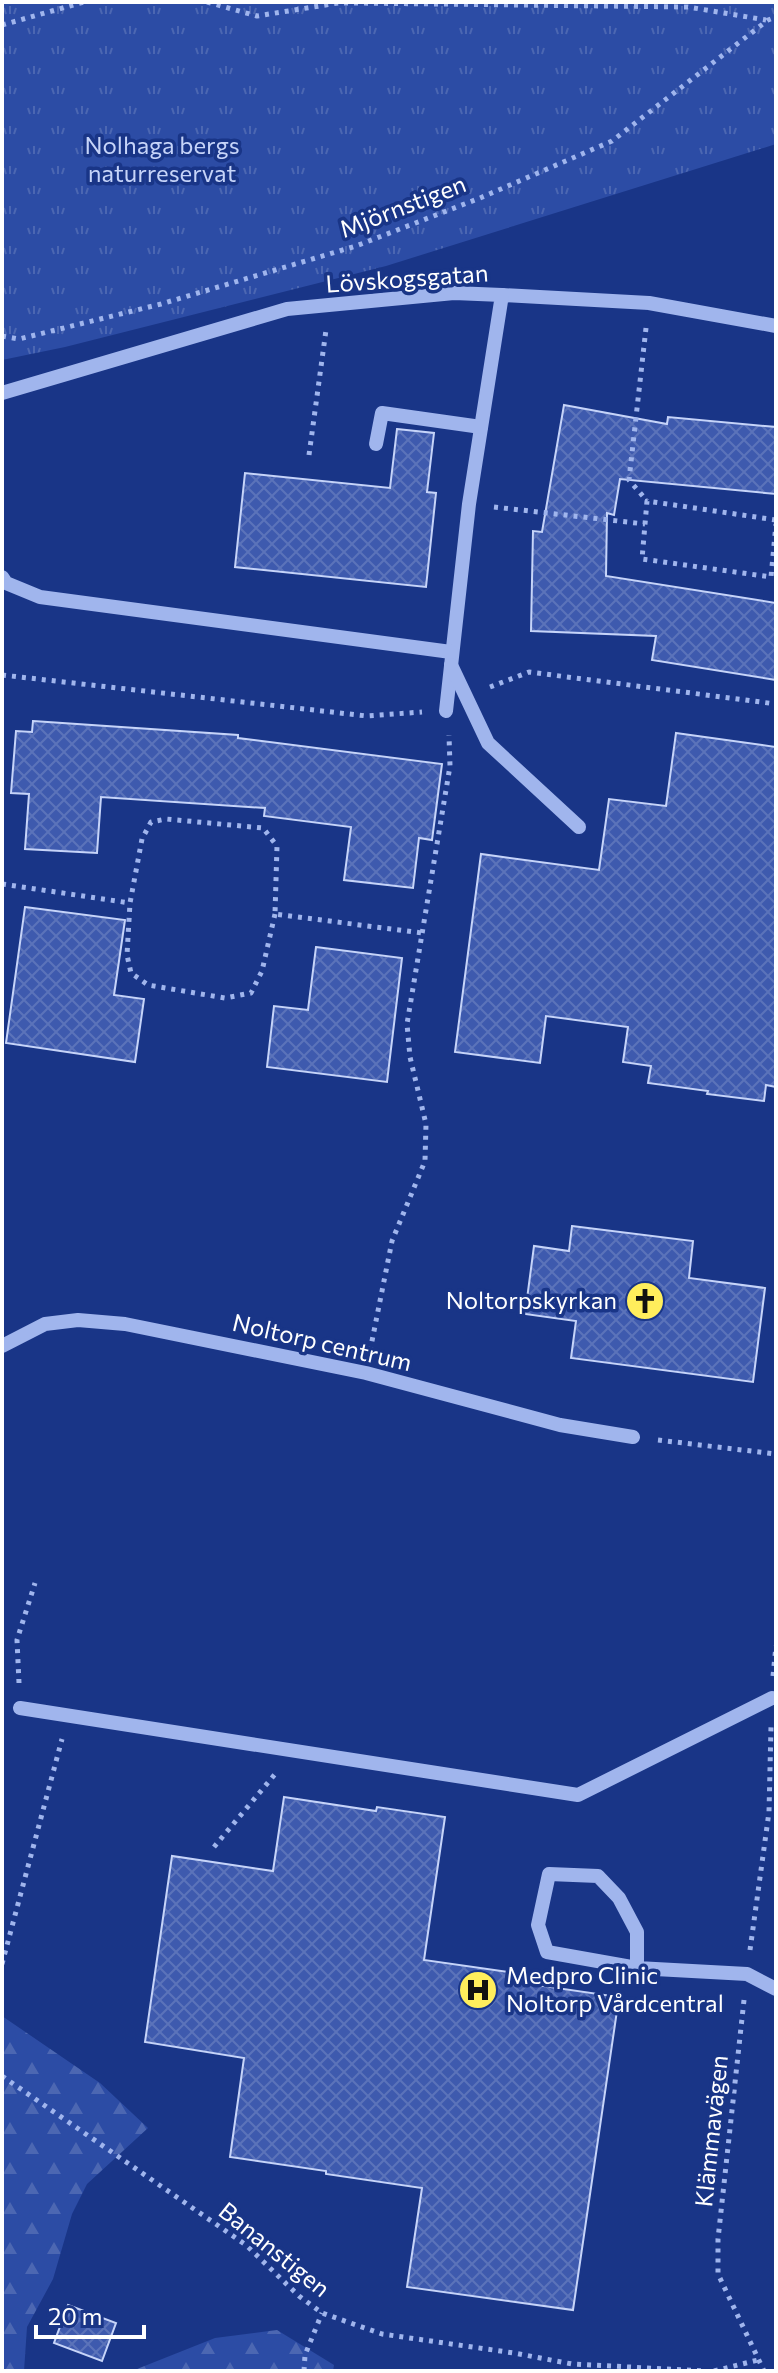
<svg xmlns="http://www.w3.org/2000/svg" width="778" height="2373" font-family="Commissioner,sans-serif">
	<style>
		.forest { fill: url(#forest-firs) }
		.park { fill: url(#park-tufts) }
		.building { fill: url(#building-cross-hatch); stroke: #c6d4f9; stroke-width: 2 }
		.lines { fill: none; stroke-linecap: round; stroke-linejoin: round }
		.path { stroke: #a0b5ed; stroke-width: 5; stroke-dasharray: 4 6; stroke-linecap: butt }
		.minor { stroke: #a0b5ed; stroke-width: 14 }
		.labels { text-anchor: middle; stroke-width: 7; stroke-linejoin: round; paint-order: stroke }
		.park-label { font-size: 24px; fill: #c6d4f9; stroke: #193587 }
		.street-label { font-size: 24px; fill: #fff; stroke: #193587 }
		.poi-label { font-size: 24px; fill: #fff; stroke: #193587; text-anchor: end }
	</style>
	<defs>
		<pattern id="forest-firs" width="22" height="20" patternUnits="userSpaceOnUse" patternTransform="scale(2)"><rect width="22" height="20" fill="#2c4ca5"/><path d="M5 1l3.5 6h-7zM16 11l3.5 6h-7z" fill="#4c67b2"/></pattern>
		<pattern id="park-tufts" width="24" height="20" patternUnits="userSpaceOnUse" patternTransform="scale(2)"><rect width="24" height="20" fill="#2c4ca5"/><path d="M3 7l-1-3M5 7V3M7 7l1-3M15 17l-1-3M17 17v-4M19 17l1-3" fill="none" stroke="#4c67b2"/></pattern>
		<pattern id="building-cross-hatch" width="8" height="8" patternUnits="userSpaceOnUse" patternTransform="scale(2)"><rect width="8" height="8" fill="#3e5aae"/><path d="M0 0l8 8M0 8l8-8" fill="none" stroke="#5b73ba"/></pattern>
	</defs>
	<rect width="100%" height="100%" fill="#193587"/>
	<g class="forest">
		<polygon points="2,2016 100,2083 148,2128 87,2184 72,2214 53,2279 27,2327 24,2371 2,2371"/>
		<polygon points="277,2330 334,2365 333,2371 132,2371 215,2338"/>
	</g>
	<polygon class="park" points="2,2 776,2 776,144 386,266 65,347 2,360"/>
	<g class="building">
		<polygon points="564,405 667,424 668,417 776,427 776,494 620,479 614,515 607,513 606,576 776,603 776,680 652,660 656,636 531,631 533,531 542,532"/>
		<polygon points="397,429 434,433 427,492 436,493 426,587 235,567 245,473 390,488"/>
		<polygon points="33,721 238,735 238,738 442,764 432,840 419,838 413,888 344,880 351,827 264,816 265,808 101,797 97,853 25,849 29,794 11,793 16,731 32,732"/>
		<polygon points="676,733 776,747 776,1087 766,1085 764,1101 707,1094 708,1091 648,1083 651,1066 623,1062 628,1027 546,1016 540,1063 455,1052 481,854 599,870 609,799 666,806"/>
		<polygon points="25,907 125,920 114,995 144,999 135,1062 6,1043"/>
		<polygon points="316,947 402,958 387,1082 267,1067 274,1006 308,1010"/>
		<polygon points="572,1226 693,1241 689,1278 765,1288 753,1382 571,1358 576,1321 525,1314 534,1246 569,1251"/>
		<polygon points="284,1797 376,1811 377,1807 445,1817 424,1960 523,1974 522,1983 619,1997 573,2310 407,2287 422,2188 326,2174 326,2171 230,2157 244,2058 145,2042 172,1856 273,1871"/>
		<polygon points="68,2305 116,2323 102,2361 54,2343"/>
	</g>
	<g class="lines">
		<g class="path">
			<polyline points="207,2 257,16 338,3 356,3 688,7 766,20"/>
			<polyline points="2,25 84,2"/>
			<polyline points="646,328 629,480 647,501"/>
			<polyline points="2,336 19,339 161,304 356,246 480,198 612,141 768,20 776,17"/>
			<polyline points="309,455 326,330"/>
			<polyline points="494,507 645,524"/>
			<polyline points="776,520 647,501 642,559 771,577 776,524"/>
			<polyline points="2,675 367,716 422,712"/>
			<polyline points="490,687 529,672 776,704"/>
			<polyline points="2,884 130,903"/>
			<polyline points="275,914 262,971 251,993 225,998 148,985 131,973 127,955 130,903 142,839 151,822 166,819 263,828 277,846 275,914 422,933"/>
			<polyline points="370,1351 392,1241 425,1161 426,1124 410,1057 407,1024 450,766 449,735"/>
			<polyline points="658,1440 776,1454"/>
			<polyline points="773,1676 776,1646"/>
			<polyline points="19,1683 17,1640 35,1583"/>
			<polyline points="214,1847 276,1773"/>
			<polyline points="750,1950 769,1812 771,1726"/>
			<polyline points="2,1964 62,1739"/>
			<polyline points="744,2000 718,2239 718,2274 764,2371"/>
			<polyline points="2,2076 246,2245 299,2296 322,2313 382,2334 514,2353 572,2364 705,2371"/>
			<polyline points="304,2371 305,2355 322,2313"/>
			<polyline points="714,2371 758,2360"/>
		</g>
		<g class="minor">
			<polyline points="502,295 649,303 776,326"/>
			<polyline points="2,393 287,309 454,293 502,295 469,504 446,711"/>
			<polyline points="376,444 382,413 481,427"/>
			<polyline points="2,577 6,583 40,597 451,652"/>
			<polyline points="451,665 488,743 579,827"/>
			<polyline points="2,1346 45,1324 78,1320 125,1324 366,1373 560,1425 633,1437"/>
			<polyline points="20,1708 578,1795 772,1698"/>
			<polyline points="637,1968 637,1932 619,1898 598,1876 549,1874 538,1925 547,1952 637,1968 747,1974 776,1989"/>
		</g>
	</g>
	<defs>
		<symbol id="church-disc" viewBox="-11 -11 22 22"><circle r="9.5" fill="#ffee5c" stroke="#193587"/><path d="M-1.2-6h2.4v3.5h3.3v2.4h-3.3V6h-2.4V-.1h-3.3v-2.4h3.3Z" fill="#111"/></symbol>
		<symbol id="hospital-disc" viewBox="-11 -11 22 22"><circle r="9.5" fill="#ffee5c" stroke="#193587"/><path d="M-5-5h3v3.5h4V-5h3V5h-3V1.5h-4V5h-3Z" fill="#111"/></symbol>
	</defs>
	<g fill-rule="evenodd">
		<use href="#church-disc" x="623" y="1279" width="44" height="44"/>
		<use href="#hospital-disc" x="456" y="1968" width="44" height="44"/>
	</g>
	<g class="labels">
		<g class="park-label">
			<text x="162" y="154">Nolhaga bergs<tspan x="162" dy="28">naturreservat</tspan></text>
		</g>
		<g class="street-label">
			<text transform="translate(403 207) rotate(-21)" y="8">Mjörnstigen</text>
			<text transform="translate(407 279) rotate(-4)" y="8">Lövskogsgatan</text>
			<text transform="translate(322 1343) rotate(13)" y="8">Noltorp centrum</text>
			<text transform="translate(712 2131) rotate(-84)" y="8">Klämmavägen</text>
			<text transform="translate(274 2250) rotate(39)" y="8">Bananstigen</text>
		</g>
		<g class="poi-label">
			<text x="617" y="1309">Noltorpskyrkan</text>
			<text x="506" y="1984" text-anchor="start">Medpro Clinic<tspan x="506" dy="28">Noltorp Vårdcentral</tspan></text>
		</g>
	</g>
	<rect width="778" height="2373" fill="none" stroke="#ffffff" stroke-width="8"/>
	<path d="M36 2325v12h108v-12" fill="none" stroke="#ffffff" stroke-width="4"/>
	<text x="48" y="2325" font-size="24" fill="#ffffff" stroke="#193587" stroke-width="6" paint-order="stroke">20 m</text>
</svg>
